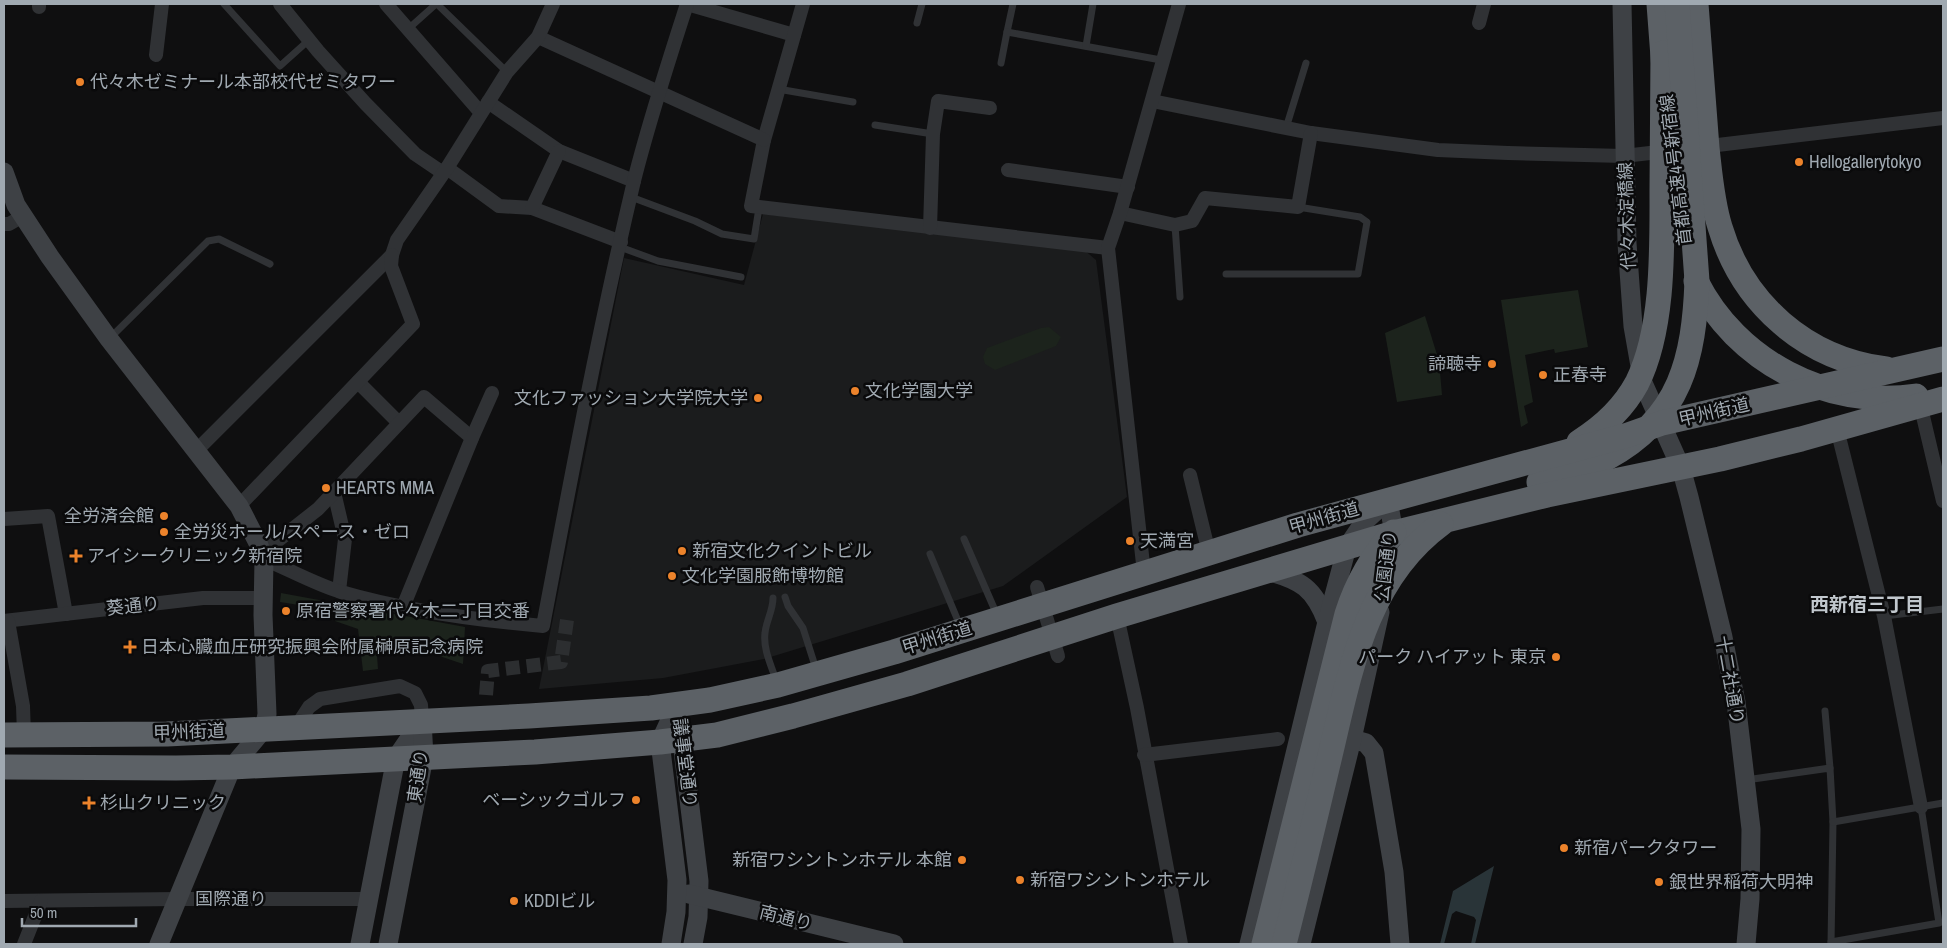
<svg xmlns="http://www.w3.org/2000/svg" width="1947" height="948" font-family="'Archivo Narrow','Noto Sans JP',sans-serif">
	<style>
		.built { fill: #1b1c1d }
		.green { fill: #1c231c }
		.water { fill: #293438 }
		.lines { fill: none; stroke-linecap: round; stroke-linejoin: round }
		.street-tunnel { stroke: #2c2e30; stroke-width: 14; stroke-dasharray: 14 7; stroke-linecap: butt }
		.lane { stroke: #303235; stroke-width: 7 }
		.street { stroke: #303235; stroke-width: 14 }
		.secondary { stroke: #3e4145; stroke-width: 19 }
		.highway { stroke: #5c6166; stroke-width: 25 }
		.poi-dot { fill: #ec832b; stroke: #0a0a0b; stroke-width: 2 }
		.labels { text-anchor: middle; stroke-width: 5; stroke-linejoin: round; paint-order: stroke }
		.poi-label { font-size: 18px; fill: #a0a9b1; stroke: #0a0a0b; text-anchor: start }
		.street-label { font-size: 18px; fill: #a0a9b1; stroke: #0a0a0b }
		.neighbourhood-label { font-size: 19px; font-weight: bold; fill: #c1c7cd; stroke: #0a0a0b }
	</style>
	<rect width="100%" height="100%" fill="#0f0f10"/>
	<polygon class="built" points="763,214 1083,249 1096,260 1127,497 1003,586 764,659 663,678 539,689 624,258 744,285"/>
	<g class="green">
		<polygon points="1578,290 1588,347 1555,353 1554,349 1525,355 1533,402 1524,406 1528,423 1521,427 1501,300"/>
		<polygon points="1425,316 1439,361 1442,395 1397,402 1385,333"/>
		<polygon points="1049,327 1061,337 1056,346 995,370 985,364 983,357 987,348 1041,328"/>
		<polygon points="281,593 465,627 463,664 401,643 390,646 376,642 378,669 363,671 358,629 335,621 337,611 280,602"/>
	</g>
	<polygon class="water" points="1494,866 1475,944 1471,944 1476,920 1474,917 1456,911 1452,914 1444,944 1440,944 1453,891"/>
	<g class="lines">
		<polyline class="street-tunnel" points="486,695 488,671 561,662 567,620"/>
		<g class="lane">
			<polyline points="224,4 280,66 309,40"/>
			<polyline points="437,4 507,72"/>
			<polyline points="1013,4 1007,32 1161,60"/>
			<polyline points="917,23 922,4"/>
			<polyline points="407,30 436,4"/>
			<polyline points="1086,46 1093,4"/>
			<polyline points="1001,63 1007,32"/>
			<polyline points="778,89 853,102"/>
			<polyline points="875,125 933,134"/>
			<polyline points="1286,128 1306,63"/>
			<polyline points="631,197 695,221 722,234 754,239 759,208"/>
			<polyline points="1175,225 1180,297"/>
			<polyline points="620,247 658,261 741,277"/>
			<polyline points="1226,274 1358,274 1367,222 1360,217 1298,207"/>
			<polyline points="109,339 208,241 219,239 270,264"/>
			<polyline points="964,539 997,615"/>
			<polyline points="930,554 961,628"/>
			<polyline points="785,597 788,606 803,628 816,669"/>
			<path d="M 773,598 C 773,611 766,621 765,633 C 763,649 771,665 776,680"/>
			<polyline points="1884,616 1943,609"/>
			<polyline points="1825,711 1830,768"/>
			<polyline points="1746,780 1830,768 1833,822 1831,944"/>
			<polyline points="1833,822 1943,803"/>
			<polyline points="1831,942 1939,923 1921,807"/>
		</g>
		<g class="street">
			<polyline points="39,4 39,7"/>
			<polyline points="280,4 318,51 365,103 415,154 443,173"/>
			<polyline points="386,4 481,113"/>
			<polyline points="687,4 794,35"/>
			<polyline points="803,4 764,140 751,206 1108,248"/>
			<polyline points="1479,23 1484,4"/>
			<polyline points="538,37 764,140"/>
			<polyline points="156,55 162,4"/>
			<polyline points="1152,101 1311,133 1438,150 1508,153 1624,156 1667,151"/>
			<polyline points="488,102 559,151 634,181"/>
			<polyline points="1701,147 1943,118"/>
			<polyline points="447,168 499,206 532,208 621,242"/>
			<polyline points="1008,170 1128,187"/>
			<polyline points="532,208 559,151"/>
			<polyline points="1120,213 1175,225 1192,221 1205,198 1298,207 1311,133"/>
			<polyline points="4,224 9,224 23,216"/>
			<polyline points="930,228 933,134 938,101 990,108"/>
			<polyline points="358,382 399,423"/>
			<polyline points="1922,412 1943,501"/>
			<polyline points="1837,429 1884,616 1921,807"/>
			<polyline points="196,451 392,255 397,240 447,168 507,72 538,37 553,4"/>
			<polyline points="1190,475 1209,553"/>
			<polyline points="334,492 345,539 339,591"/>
			<polyline points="239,506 413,324 391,266 392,255"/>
			<polyline points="4,519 48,516 66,614"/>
			<polyline points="262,553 318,509 424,397 472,438"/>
			<path d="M 264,559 C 288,569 315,584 341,592 C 406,611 475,620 543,626 C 571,477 599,328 634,181 C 649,121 668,63 687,4"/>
			<polyline points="1144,573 1108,248 1120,213 1179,4"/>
			<polyline points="1037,587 1058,656"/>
			<polyline points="403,607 472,438 492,393"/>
			<polyline points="1117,616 1137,708 1181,944"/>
			<polyline points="4,621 203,598 263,598"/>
			<polyline points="8,621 23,706 24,735"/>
			<polyline points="296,727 309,707 320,699 400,686 415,693 421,705 422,720"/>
			<polyline points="1144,755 1278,739"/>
			<polyline points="4,901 177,899 369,899"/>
			<polyline points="24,944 41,901"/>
		</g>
		<g class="secondary">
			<polyline points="1622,4 1627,243 1633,326 1643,383 1681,468 1689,497 1723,637 1736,702 1751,829 1750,899 1746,944"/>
			<polyline points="4,172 16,205 50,257 109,339 239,506 258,543 264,559 263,615 267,714 264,729 232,767 159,944"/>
			<path d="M 1267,571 C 1301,580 1314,588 1327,622"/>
			<polyline points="1385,583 1394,533 1388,500"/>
			<polyline points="680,726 699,881 698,917 693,944"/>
			<polyline points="1352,739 1366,743 1374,753 1394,872 1400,944"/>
			<polyline points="689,894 894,944"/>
			<polyline points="360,944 396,758 422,720"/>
			<polyline points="388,944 424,757 422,720"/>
			<polyline points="671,944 676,912 677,880 660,742 677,705"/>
			<polyline points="1249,944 1327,622 1347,547 1364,522 1386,502"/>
			<polyline points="1301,944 1352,739 1380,612"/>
		</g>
		<g class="highway">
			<polyline points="1659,4 1664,70"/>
			<path d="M 1696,4 C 1700,52 1703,100 1707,148 C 1710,174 1712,202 1720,227 C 1743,304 1806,359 1886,369"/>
			<path d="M 1696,281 C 1736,361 1827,409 1916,396"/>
			<path d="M 1579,442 C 1603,427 1623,409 1637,383 C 1664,329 1662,249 1662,189 C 1662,144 1663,98 1663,53"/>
			<path d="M 1539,482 C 1562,475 1586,469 1607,458 C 1681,418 1694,358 1697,281 L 1677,4"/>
			<polyline points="4,735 167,734 529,716 651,708 710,700 778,685 894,652 1298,525 1628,435 1662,423 1943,359"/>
			<polyline points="4,767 176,768 232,767 535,752 660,742 717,735 793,716 907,684 1117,616 1394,533 1547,495 1720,459 1801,439 1943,399"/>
			<path d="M 1264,944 L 1347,614 C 1357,583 1372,556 1394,532"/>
			<path d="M 1284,944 C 1299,885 1313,827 1327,768 C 1349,679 1362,582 1441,524"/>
		</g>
	</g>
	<g class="poi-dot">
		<circle cx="80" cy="82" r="5"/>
		<circle cx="1799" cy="162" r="5"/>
		<circle cx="1492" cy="364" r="5"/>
		<circle cx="1543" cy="375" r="5"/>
		<circle cx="855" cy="391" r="5"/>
		<circle cx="758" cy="398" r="5"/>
		<circle cx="326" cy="488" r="5"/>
		<circle cx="164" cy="516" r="5"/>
		<circle cx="164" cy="532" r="5"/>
		<circle cx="1130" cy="541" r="5"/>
		<circle cx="682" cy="551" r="5"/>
		<path d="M73.5 548.5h5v5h5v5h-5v5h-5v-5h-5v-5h5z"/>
		<circle cx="672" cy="576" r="5"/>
		<circle cx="286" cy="611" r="5"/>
		<path d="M127.5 639.5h5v5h5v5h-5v5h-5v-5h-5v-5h5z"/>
		<circle cx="1556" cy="657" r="5"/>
		<circle cx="636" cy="800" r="5"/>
		<path d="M86.5 795.5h5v5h5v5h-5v5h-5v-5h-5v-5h5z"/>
		<circle cx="1564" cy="848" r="5"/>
		<circle cx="962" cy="860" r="5"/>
		<circle cx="1020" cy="880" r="5"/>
		<circle cx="1659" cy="882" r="5"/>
		<circle cx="514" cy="901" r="5"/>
	</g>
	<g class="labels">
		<g class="poi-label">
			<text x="90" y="88">代々木ゼミナール本部校代ゼミタワー</text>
			<text x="1809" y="168">Hellogallerytokyo</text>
			<text x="1482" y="370" text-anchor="end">諦聴寺</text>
			<text x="1553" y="381">正春寺</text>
			<text x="865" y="397">文化学園大学</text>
			<text x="748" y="404" text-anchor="end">文化ファッション大学院大学</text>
			<text x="336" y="494">HEARTS MMA</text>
			<text x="154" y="522" text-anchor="end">全労済会館</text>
			<text x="174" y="538">全労災ホール/スペース・ゼロ</text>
			<text x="1140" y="547">天満宮</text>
			<text x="692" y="557">新宿文化クイントビル</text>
			<text x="87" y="562">アイシークリニック新宿院</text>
			<text x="682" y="582">文化学園服飾博物館</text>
			<text x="296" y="617">原宿警察署代々木二丁目交番</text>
			<text x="141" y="653">日本心臓血圧研究振興会附属榊原記念病院</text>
			<text x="1546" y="663" text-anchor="end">パーク ハイアット 東京</text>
			<text x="626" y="806" text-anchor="end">ベーシックゴルフ</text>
			<text x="100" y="809">杉山クリニック</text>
			<text x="1574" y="854">新宿パークタワー</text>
			<text x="952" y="866" text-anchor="end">新宿ワシントンホテル 本館</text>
			<text x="1030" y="886">新宿ワシントンホテル</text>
			<text x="1669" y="888">銀世界稲荷大明神</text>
			<text x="524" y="907">KDDIビル</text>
		</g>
		<g class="street-label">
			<text transform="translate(1676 170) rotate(-97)" y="6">首都高速4号新宿線</text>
			<text transform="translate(1627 216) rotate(-92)" y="6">代々木淀橋線</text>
			<text transform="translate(1714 412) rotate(-13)" y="6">甲州街道</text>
			<text transform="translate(1324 518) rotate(-16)" y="6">甲州街道</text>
			<text transform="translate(1386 566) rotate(-83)" y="6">公園通り</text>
			<text transform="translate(133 606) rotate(-6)" y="6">葵通り</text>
			<text transform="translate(937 638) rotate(-17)" y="6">甲州街道</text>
			<text transform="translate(1730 680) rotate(80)" y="6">十二社通り</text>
			<text transform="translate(189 732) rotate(-2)" y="6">甲州街道</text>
			<text transform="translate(685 763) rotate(83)" y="6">議事堂通り</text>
			<text transform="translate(418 776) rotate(-82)" y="6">東通り</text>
			<text x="231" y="905">国際通り</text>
			<text transform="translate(786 918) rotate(14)" y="6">南通り</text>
		</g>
		<g class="neighbourhood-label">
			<text x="1867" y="611">西新宿三丁目</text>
		</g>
	</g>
	<rect width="1947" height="948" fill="none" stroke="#a0a9b1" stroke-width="10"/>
	<path d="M22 918v8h114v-8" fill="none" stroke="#a0a9b1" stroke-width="2.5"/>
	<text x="30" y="918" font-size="15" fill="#a0a9b1" stroke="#0a0a0b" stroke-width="4" paint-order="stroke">50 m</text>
</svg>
